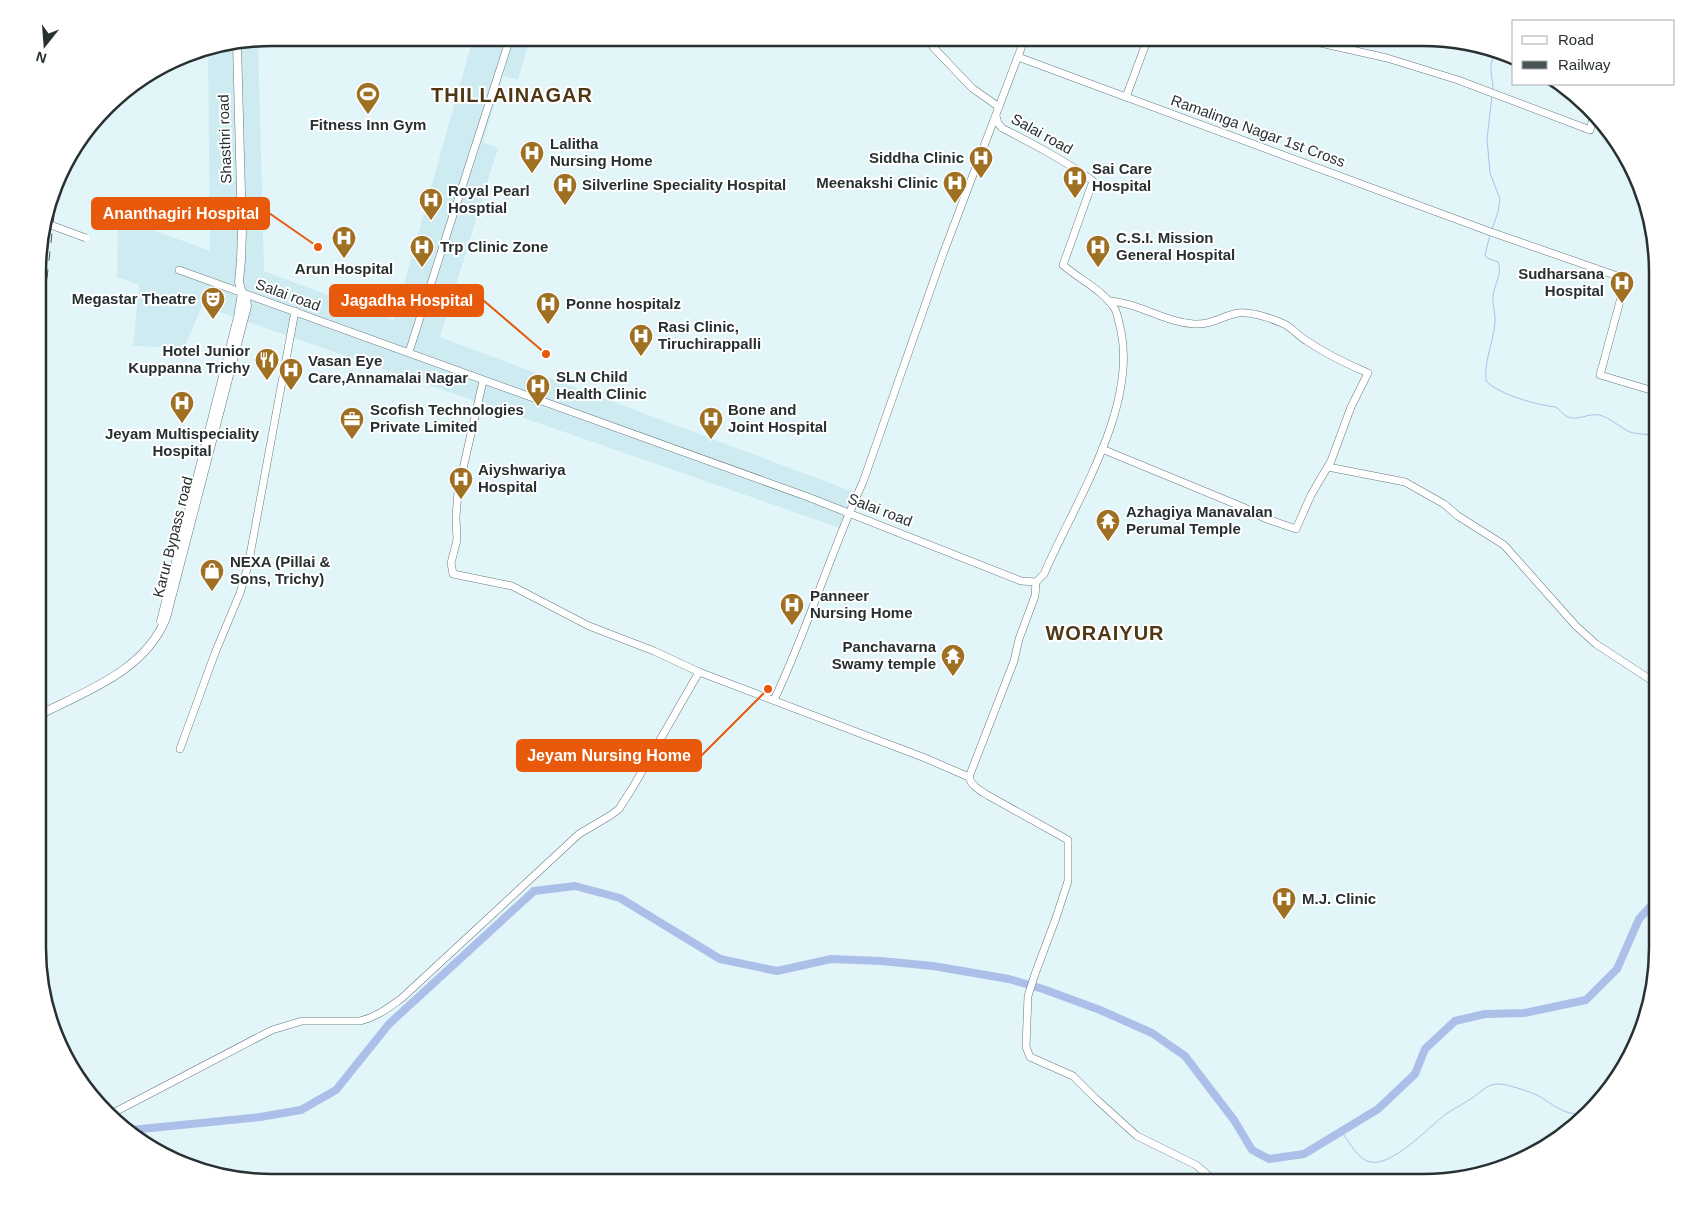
<svg xmlns="http://www.w3.org/2000/svg" width="1695" height="1220" font-family="Arial,sans-serif">
	<style>
		.built { fill: #ceebf1 }
		.lines { fill: none; stroke-linecap: round; stroke-linejoin: round }
		.stream { stroke: #acbfe9; stroke-width: 1 }
		.river { stroke: #acbfe9; stroke-width: 8 }
		.secondary-casing { stroke: #67787c; stroke-width: 8 }
		.primary-casing { stroke: #67787c; stroke-width: 9 }
		.secondary { stroke: #fff; stroke-width: 7 }
		.primary { stroke: #fff; stroke-width: 8 }
		.rail { stroke: #4a5457; stroke-width: 1; stroke-dasharray: 9 9; stroke-linecap: butt }
		.secondary-bridge-casing { stroke: #67787c; stroke-width: 8; stroke-linecap: butt }
		.secondary-bridge { stroke: #fff; stroke-width: 7 }
		.labels { text-anchor: middle; stroke-width: 4; stroke-linejoin: round; paint-order: stroke }
		.poi-label { font-size: 15px; font-weight: bold; fill: #283032; stroke: #fff; text-anchor: start }
		.street-label { font-size: 15px; fill: #283032; stroke: #fff }
		.district-label { font-size: 20px; font-weight: bold; letter-spacing: 1px; fill: #4f3714; stroke: #fff }
		.rim { fill: none; stroke: #283032; stroke-width: 2.5 }
		.leader { fill: none; stroke: #e8590c; stroke-width: 2 }
		.callout-dot { fill: #e8590c; stroke: #fff; stroke-width: 2 }
		.callout { fill: #e8590c; stroke: #e8590c; stroke-width: 2 }
		.callout-label { font-size: 16px; text-anchor: middle; font-weight: bold; fill: #fff }
	</style>
	<rect width="100%" height="100%" fill="#e2f6fa"/>
	<polygon class="built" points="473,38 530,38 518,80 503,76 483,142 498,148 440,337 854,492 840,528 202,306 184,348 133,346 139,285 117,277 118,217 210,251 208,50 258,40 264,271 394,320"/>
	<g class="lines">
		<g class="stream">
			<path d="M 1493,90 C 1493,74 1486,65 1497,52"/>
			<polyline points="1492,96 1487,139 1490,173 1500,199 1498,212 1492,229"/>
			<path d="M 1490,235 L 1485,255 L 1487,258 L 1498,262 C 1503,273 1494,285 1493,296 C 1492,305 1496,314 1495,323 C 1493,343 1484,361 1486,381 C 1500,395 1537,405 1556,407 C 1561,411 1563,415 1568,417 C 1578,421 1588,413 1599,415 C 1611,418 1619,427 1630,432 C 1639,435 1648,433 1657,437"/>
			<polyline points="1657,626 1657,632"/>
			<path d="M 1341,1131 C 1349,1141 1357,1159 1370,1162 C 1392,1167 1429,1127 1446,1114 C 1454,1108 1464,1104 1472,1098 C 1480,1093 1488,1083 1499,1084 C 1507,1084 1531,1092 1539,1096 C 1552,1104 1564,1115 1580,1114"/>
		</g>
		<polyline class="river" points="127,1132 131,1130 260,1117 301,1110 336,1090 389,1024 534,891 575,886 620,898 720,959 777,971 831,959 881,961 933,966 1009,979 1043,989 1100,1010 1152,1033 1185,1056 1234,1120 1252,1150 1269,1159 1304,1154 1378,1109 1415,1074 1425,1049 1455,1021 1485,1014 1524,1013 1586,1000 1617,969 1639,919 1657,899"/>
		<defs>
			<g id="secondary">
				<polyline points="928,38 933,47 972,88 999,107"/>
				<polyline points="1298,38 1387,58 1458,80 1590,130 1593,119"/>
				<polyline points="1018,57 1488,231 1626,279 1600,375 1657,392"/>
				<polyline points="1126,97 1148,38"/>
				<path d="M 179,270 L 808,497 L 1021,581 L 1036,582 L 1044,574 C 1074,504 1137,409 1121,331 C 1119,324 1118,315 1115,309 C 1103,290 1080,280 1063,265 L 1093,181 C 1064,160 1033,144 1002,128 L 998,123 L 996,116"/>
				<polyline points="409,352 510,38"/>
				<polyline points="483,381 458,491 456,517 457,540 451,563 453,574 512,586 589,626 654,651 699,672 925,758 969,777"/>
				<path d="M 1102,449 L 1245,508 L 1264,518 L 1296,529 L 1311,495 L 1331,461 L 1351,407 L 1368,373 C 1347,364 1326,354 1307,341 C 1298,336 1292,327 1282,323 C 1270,318 1251,311 1238,313 C 1222,316 1212,325 1194,324 C 1164,322 1139,303 1109,301"/>
				<polyline points="1328,467 1405,482 1444,504 1458,516 1504,545 1576,626 1596,644 1657,684"/>
				<path d="M 1036,582 L 1035,596 L 1019,639 L 1014,661 L 969,777 C 971,786 981,791 989,796 L 1068,840 L 1068,881 L 1056,918 L 1035,974 L 1028,996 L 1026,1047 L 1030,1057 L 1073,1076 L 1095,1098 L 1137,1136 L 1196,1165 L 1216,1182"/>
				<path d="M 774,700 C 808,629 830,553 863,482 L 943,254 L 1025,38"/>
				<polyline points="180,749 215,653 240,593 248,566 295,311"/>
				<path d="M 111,1114 L 272,1030 L 302,1021 L 360,1021 C 377,1017 388,1008 402,998 L 579,834 L 611,815 L 619,809 L 633,787 L 699,672"/>
			</g>
			<g id="primary">
				<polyline points="161,621 238,317 242,293"/>
				<path d="M 39,715 C 86,691 145,671 166,618 L 247,306 L 246,298 L 242,293 L 239,282 L 241,260 L 242,230 L 237,44"/>
			</g>
		</defs>
		<use href="#secondary" class="secondary-casing"/>
		<use href="#primary" class="primary-casing"/>
		<use href="#secondary" class="secondary"/>
		<use href="#primary" class="primary"/>
		<g class="rail">
			<polyline points="60,186 63,166"/>
			<polyline points="39,350 58,179"/>
		</g>
		<defs>
			<polyline id="secondary-bridge" points="45,223 86,238"/>
		</defs>
		<use href="#secondary-bridge" class="secondary-bridge-casing"/>
		<use href="#secondary-bridge" class="secondary-bridge"/>
	</g>
	<defs>
		<symbol id="stadium-pin" viewBox="-11 -11 22 30"><path d="M0 17L-7.5 6A9.5 9.5 0 1 1 7.5 6Z" fill="#9f6f22" stroke="#fff"/><path d="M0-5a6.5 5 0 1 0 0 10a6.5 5 0 1 0 0-10ZM-3.5-1.8h7v3.6h-7Z" fill="#fff"/></symbol>
		<symbol id="hospital-pin" viewBox="-11 -11 22 30"><path d="M0 17L-7.5 6A9.5 9.5 0 1 1 7.5 6Z" fill="#9f6f22" stroke="#fff"/><path d="M-5-5h3v3.5h4V-5h3V5h-3V1.5h-4V5h-3Z" fill="#fff"/></symbol>
		<symbol id="theatre-pin" viewBox="-11 -11 22 30"><path d="M0 17L-7.5 6A9.5 9.5 0 1 1 7.5 6Z" fill="#9f6f22" stroke="#fff"/><path d="M-5-5.5Q0-4 5-5.5V0Q5 5 0 6Q-5 5-5 0ZM-3.3-2.5H-1v1.5H-3.3ZM1-2.5H3.3v1.5H1ZM-2.8 1Q0 5.5 2.8 1Z" fill="#fff"/></symbol>
		<symbol id="restaurant-pin" viewBox="-11 -11 22 30"><path d="M0 17L-7.5 6A9.5 9.5 0 1 1 7.5 6Z" fill="#9f6f22" stroke="#fff"/><path d="M-5-6h1v4h1v-4h1v4h1v-4h1v5L-1.5 .5V6h-2V.5L-5-1ZM5-6V6H3V1.5H1.5Q1.5-4 5-6Z" fill="#fff"/></symbol>
		<symbol id="office-pin" viewBox="-11 -11 22 30"><path d="M0 17L-7.5 6A9.5 9.5 0 1 1 7.5 6Z" fill="#9f6f22" stroke="#fff"/><path d="M-6-3h4V-5.5h4V-3h4V5H-6ZM-1-4.5V-3h2v-1.5ZM-6 0V1H6V0Z" fill="#fff"/></symbol>
		<symbol id="temple-pin" viewBox="-11 -11 22 30"><path d="M0 17L-7.5 6A9.5 9.5 0 1 1 7.5 6Z" fill="#9f6f22" stroke="#fff"/><path d="M0-6L5-2H3V0L6.5 2.5H4V6H1.5V3h-3V6H-4V2.5H-6.5L-3 0V-2H-5Z" fill="#fff"/></symbol>
		<symbol id="shop-pin" viewBox="-11 -11 22 30"><path d="M0 17L-7.5 6A9.5 9.5 0 1 1 7.5 6Z" fill="#9f6f22" stroke="#fff"/><path d="M-5-2.5h2.3a2.7 3.5 0 0 1 5.4 0H5L5.5 6h-11ZM-1.5-2.5h3a1.5 2.3 0 0 0-3 0Z" fill="#fff"/></symbol>
	</defs>
	<g fill-rule="evenodd">
		<use href="#stadium-pin" x="354" y="80" width="28" height="38"/>
		<use href="#hospital-pin" x="518" y="139" width="28" height="38"/>
		<use href="#hospital-pin" x="967" y="144" width="28" height="38"/>
		<use href="#hospital-pin" x="1061" y="164" width="28" height="38"/>
		<use href="#hospital-pin" x="941" y="169" width="28" height="38"/>
		<use href="#hospital-pin" x="551" y="171" width="28" height="38"/>
		<use href="#hospital-pin" x="417" y="186" width="28" height="38"/>
		<use href="#hospital-pin" x="330" y="224" width="28" height="38"/>
		<use href="#hospital-pin" x="408" y="233" width="28" height="38"/>
		<use href="#hospital-pin" x="1084" y="233" width="28" height="38"/>
		<use href="#hospital-pin" x="1608" y="269" width="28" height="38"/>
		<use href="#theatre-pin" x="199" y="285" width="28" height="38"/>
		<use href="#hospital-pin" x="534" y="290" width="28" height="38"/>
		<use href="#hospital-pin" x="627" y="322" width="28" height="38"/>
		<use href="#restaurant-pin" x="253" y="346" width="28" height="38"/>
		<use href="#hospital-pin" x="277" y="356" width="28" height="38"/>
		<use href="#hospital-pin" x="524" y="372" width="28" height="38"/>
		<use href="#hospital-pin" x="168" y="389" width="28" height="38"/>
		<use href="#office-pin" x="338" y="405" width="28" height="38"/>
		<use href="#hospital-pin" x="697" y="405" width="28" height="38"/>
		<use href="#hospital-pin" x="447" y="465" width="28" height="38"/>
		<use href="#temple-pin" x="1094" y="507" width="28" height="38"/>
		<use href="#shop-pin" x="198" y="557" width="28" height="38"/>
		<use href="#hospital-pin" x="778" y="591" width="28" height="38"/>
		<use href="#temple-pin" x="939" y="642" width="28" height="38"/>
		<use href="#hospital-pin" x="1270" y="885" width="28" height="38"/>
	</g>
	<g class="labels">
		<g class="poi-label">
			<text x="368" y="130" text-anchor="middle">Fitness Inn Gym</text>
			<text x="550" y="149">Lalitha<tspan x="550" dy="17">Nursing Home</tspan></text>
			<text x="964" y="163" text-anchor="end">Siddha Clinic</text>
			<text x="1092" y="174">Sai Care<tspan x="1092" dy="17">Hospital</tspan></text>
			<text x="938" y="188" text-anchor="end">Meenakshi Clinic</text>
			<text x="582" y="190">Silverline Speciality Hospital</text>
			<text x="448" y="196">Royal Pearl<tspan x="448" dy="17">Hosptial</tspan></text>
			<text x="1116" y="243">C.S.I. Mission<tspan x="1116" dy="17">General Hospital</tspan></text>
			<text x="440" y="252">Trp Clinic Zone</text>
			<text x="344" y="274" text-anchor="middle">Arun Hospital</text>
			<text x="1604" y="279" text-anchor="end">Sudharsana<tspan x="1604" dy="17">Hospital</tspan></text>
			<text x="196" y="304" text-anchor="end">Megastar Theatre</text>
			<text x="566" y="309">Ponne hospitalz</text>
			<text x="658" y="332">Rasi Clinic,<tspan x="658" dy="17">Tiruchirappalli</tspan></text>
			<text x="250" y="356" text-anchor="end">Hotel Junior<tspan x="250" dy="17">Kuppanna Trichy</tspan></text>
			<text x="308" y="366">Vasan Eye<tspan x="308" dy="17">Care,Annamalai Nagar</tspan></text>
			<text x="556" y="382">SLN Child<tspan x="556" dy="17">Health Clinic</tspan></text>
			<text x="370" y="415">Scofish Technologies<tspan x="370" dy="17">Private Limited</tspan></text>
			<text x="728" y="415">Bone and<tspan x="728" dy="17">Joint Hospital</tspan></text>
			<text x="182" y="439" text-anchor="middle">Jeyam Multispeciality<tspan x="182" dy="17">Hospital</tspan></text>
			<text x="478" y="475">Aiyshwariya<tspan x="478" dy="17">Hospital</tspan></text>
			<text x="1126" y="517">Azhagiya Manavalan<tspan x="1126" dy="17">Perumal Temple</tspan></text>
			<text x="230" y="567">NEXA (Pillai &amp;<tspan x="230" dy="17">Sons, Trichy)</tspan></text>
			<text x="810" y="601">Panneer<tspan x="810" dy="17">Nursing Home</tspan></text>
			<text x="936" y="652" text-anchor="end">Panchavarna<tspan x="936" dy="17">Swamy temple</tspan></text>
			<text x="1302" y="904">M.J. Clinic</text>
		</g>
		<g class="street-label">
			<text transform="translate(1258 131) rotate(20)" y="5">Ramalinga Nagar 1st Cross</text>
			<text transform="translate(1042 134) rotate(29)" y="5">Salai road</text>
			<text transform="translate(225 139) rotate(-92)" y="5">Shasthri road</text>
			<text transform="translate(288 295) rotate(20)" y="5">Salai road</text>
			<text transform="translate(880 510) rotate(21)" y="5">Salai road</text>
			<text transform="translate(173 537) rotate(-76)" y="5">Karur Bypass road</text>
		</g>
		<g class="district-label">
			<text x="512" y="102">THILLAINAGAR</text>
			<text x="1105" y="640">WORAIYUR</text>
		</g>
	</g>
	<path d="M0 0H1695V1220H0ZM272 46H1423A226 226 0 0 1 1649 272V948A226 226 0 0 1 1423 1174H272A226 226 0 0 1 46 948V272A226 226 0 0 1 272 46Z" fill="#fff" fill-rule="evenodd"/>
	<path class="rim" d="M272 46H1423A226 226 0 0 1 1649 272V948A226 226 0 0 1 1423 1174H272A226 226 0 0 1 46 948V272A226 226 0 0 1 272 46Z"/>
	<path class="leader" d="M318 247L269 213M546 354L483 300M768 689L701 756"/>
	<g class="callout-dot">
		<circle cx="318" cy="247" r="5"/>
		<circle cx="546" cy="354" r="5"/>
		<circle cx="768" cy="689" r="5"/>
	</g>
	<g class="callout">
		<rect x="92" y="198" width="177" height="31" rx="5"/>
		<rect x="330" y="285" width="153" height="31" rx="5"/>
		<rect x="517" y="740" width="184" height="31" rx="5"/>
	</g>
	<g class="callout-label">
		<text x="181" y="219">Ananthagiri Hospital</text>
		<text x="407" y="306">Jagadha Hospital</text>
		<text x="609" y="761">Jeyam Nursing Home</text>
	</g>
	<rect x="1512" y="20" width="162" height="65" fill="#ffffff" stroke="#a9acad"/>
	<rect x="1522" y="36" width="25" height="8" fill="#ffffff" stroke="#a9acad"/>
	<text x="1558" y="45" font-size="15" fill="#283032">Road</text>
	<rect x="1522" y="61" width="25" height="8" fill="#4a5457" stroke="#a9acad"/>
	<text x="1558" y="70" font-size="15" fill="#283032">Railway</text>
	<g transform="translate(45 45) rotate(197)" stroke="#ffffff" stroke-width="4" paint-order="stroke">
	<path d="M0-4L9 19L0 12L-9 19Z" fill="#283032"/>
	<text y="-8" font-size="14" font-weight="bold" text-anchor="middle" fill="#283032">N</text>
	</g>
</svg>
